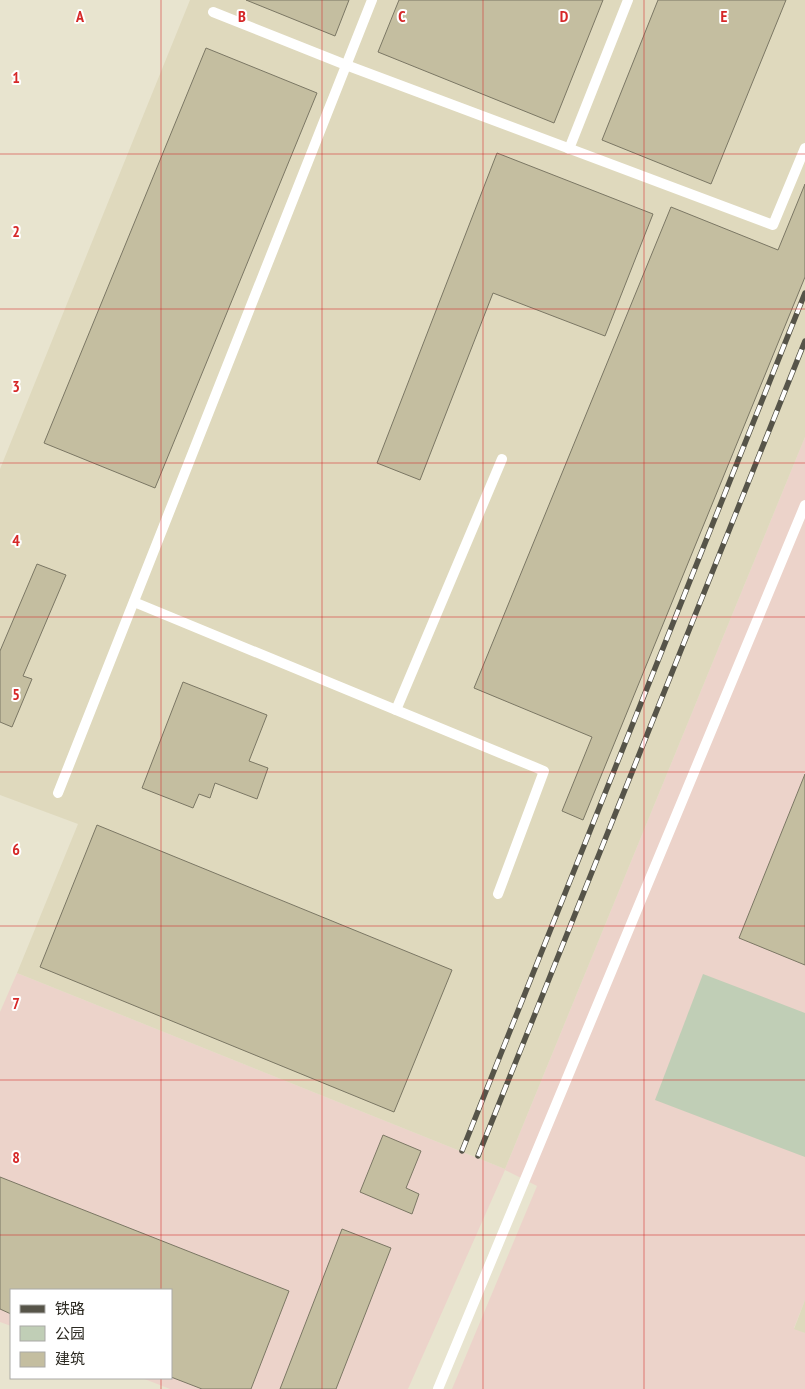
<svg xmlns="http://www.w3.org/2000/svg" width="805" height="1389" font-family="'PT Sans Narrow','Noto Sans SC',sans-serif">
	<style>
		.commercial { fill: #ecd3ca }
		.built { fill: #dfd9bd }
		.green { fill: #c0ceb6 }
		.building { fill: #c4bea0; stroke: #7b7764 }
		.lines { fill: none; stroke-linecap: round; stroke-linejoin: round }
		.lane { stroke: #fff; stroke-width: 10 }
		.rail-casing { stroke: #565449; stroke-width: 5.5 }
		.rail { stroke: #fff; stroke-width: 4; stroke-dasharray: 11; stroke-linecap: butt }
		.grid { fill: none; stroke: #d62828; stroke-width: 1; stroke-opacity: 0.55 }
		.grid-label { font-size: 16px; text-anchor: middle; font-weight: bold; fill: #d62828; stroke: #fff; stroke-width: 4; stroke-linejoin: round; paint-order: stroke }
	</style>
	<rect width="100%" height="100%" fill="#e8e4cf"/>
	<polygon class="commercial" points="805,437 805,1300 794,1328 805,1333 805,1389 452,1389 537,1186 505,1170 408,1389 170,1389 142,1378 171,1378 171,1290 11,1290 11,1326 0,1322 0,1012 17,973 505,1169"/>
	<g class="built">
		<polygon points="190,0 805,0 805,437 505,1169 17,973 78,824 0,795 0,469"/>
		<polygon points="805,1300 805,1333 794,1329"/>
	</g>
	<polygon class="green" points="703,974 805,1013 805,1157 655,1100"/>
	<g class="building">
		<polygon points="246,0 349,0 335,36"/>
		<polygon points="399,0 603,0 554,123 378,52"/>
		<polygon points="658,0 786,0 711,184 602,140"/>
		<polygon points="206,48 317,93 155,488 44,443"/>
		<polygon points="497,153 653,214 605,336 493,293 420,480 377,463"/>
		<polygon points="805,184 805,277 583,820 562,811 592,737 474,688 671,207 778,250"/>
		<polygon points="37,564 66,575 23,676 32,679 12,727 0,722 0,651"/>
		<polygon points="183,682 267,715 249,761 268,768 257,799 215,783 210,798 199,794 193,808 142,788"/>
		<polygon points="805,774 805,965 739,938"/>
		<polygon points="97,825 452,970 394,1112 40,967"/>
		<polygon points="383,1135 421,1151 406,1188 419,1194 412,1214 360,1192"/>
		<polygon points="0,1177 289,1291 251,1389 202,1389 171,1377 171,1290 11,1290 11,1314 0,1309"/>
		<polygon points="342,1229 391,1248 336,1389 280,1389"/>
	</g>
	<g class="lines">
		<g class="lane">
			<polyline points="213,12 346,65 773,225 805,148"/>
			<polyline points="569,149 628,0"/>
			<polyline points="134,602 544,771 498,894"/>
			<polyline points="396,710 502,459"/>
			<polyline points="58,793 372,0"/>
			<polyline points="438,1389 805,505"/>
		</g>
		<defs>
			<g id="rail">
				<polyline points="462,1151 805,293"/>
				<polyline points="478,1156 805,341"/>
			</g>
		</defs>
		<use href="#rail" class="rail-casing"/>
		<use href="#rail" class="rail"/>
	</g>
	<path class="grid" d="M 161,0 L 161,1290M 322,0 L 322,1389M 483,0 L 483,1389M 644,0 L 644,1389M 0,154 L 805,154M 0,309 L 805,309M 0,463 L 805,463M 0,617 L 805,617M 0,772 L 805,772M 0,926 L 805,926M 0,1080 L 805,1080M 0,1235 L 805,1235M 161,1378 L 161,1389"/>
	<g class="grid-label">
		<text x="80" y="22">A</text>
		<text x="242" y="22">B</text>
		<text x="402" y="22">C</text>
		<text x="564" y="22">D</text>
		<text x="724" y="22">E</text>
		<text x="16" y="83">1</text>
		<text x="16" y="237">2</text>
		<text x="16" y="392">3</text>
		<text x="16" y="546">4</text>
		<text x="16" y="700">5</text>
		<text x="16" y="855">6</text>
		<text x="16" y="1009">7</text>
		<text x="16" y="1163">8</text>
	</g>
	<rect x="10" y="1289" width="162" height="90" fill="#ffffff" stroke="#aaa9a6"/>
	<rect x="20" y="1305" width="25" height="8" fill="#565449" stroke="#aaa9a6"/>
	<text x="55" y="1314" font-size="15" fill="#2b2921">铁路</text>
	<rect x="20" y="1326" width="25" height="15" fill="#c0ceb6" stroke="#aaa9a6"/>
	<text x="55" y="1339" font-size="15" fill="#2b2921">公园</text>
	<rect x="20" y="1352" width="25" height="15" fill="#c4bea0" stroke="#aaa9a6"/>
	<text x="55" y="1364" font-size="15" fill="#2b2921">建筑</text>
</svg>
